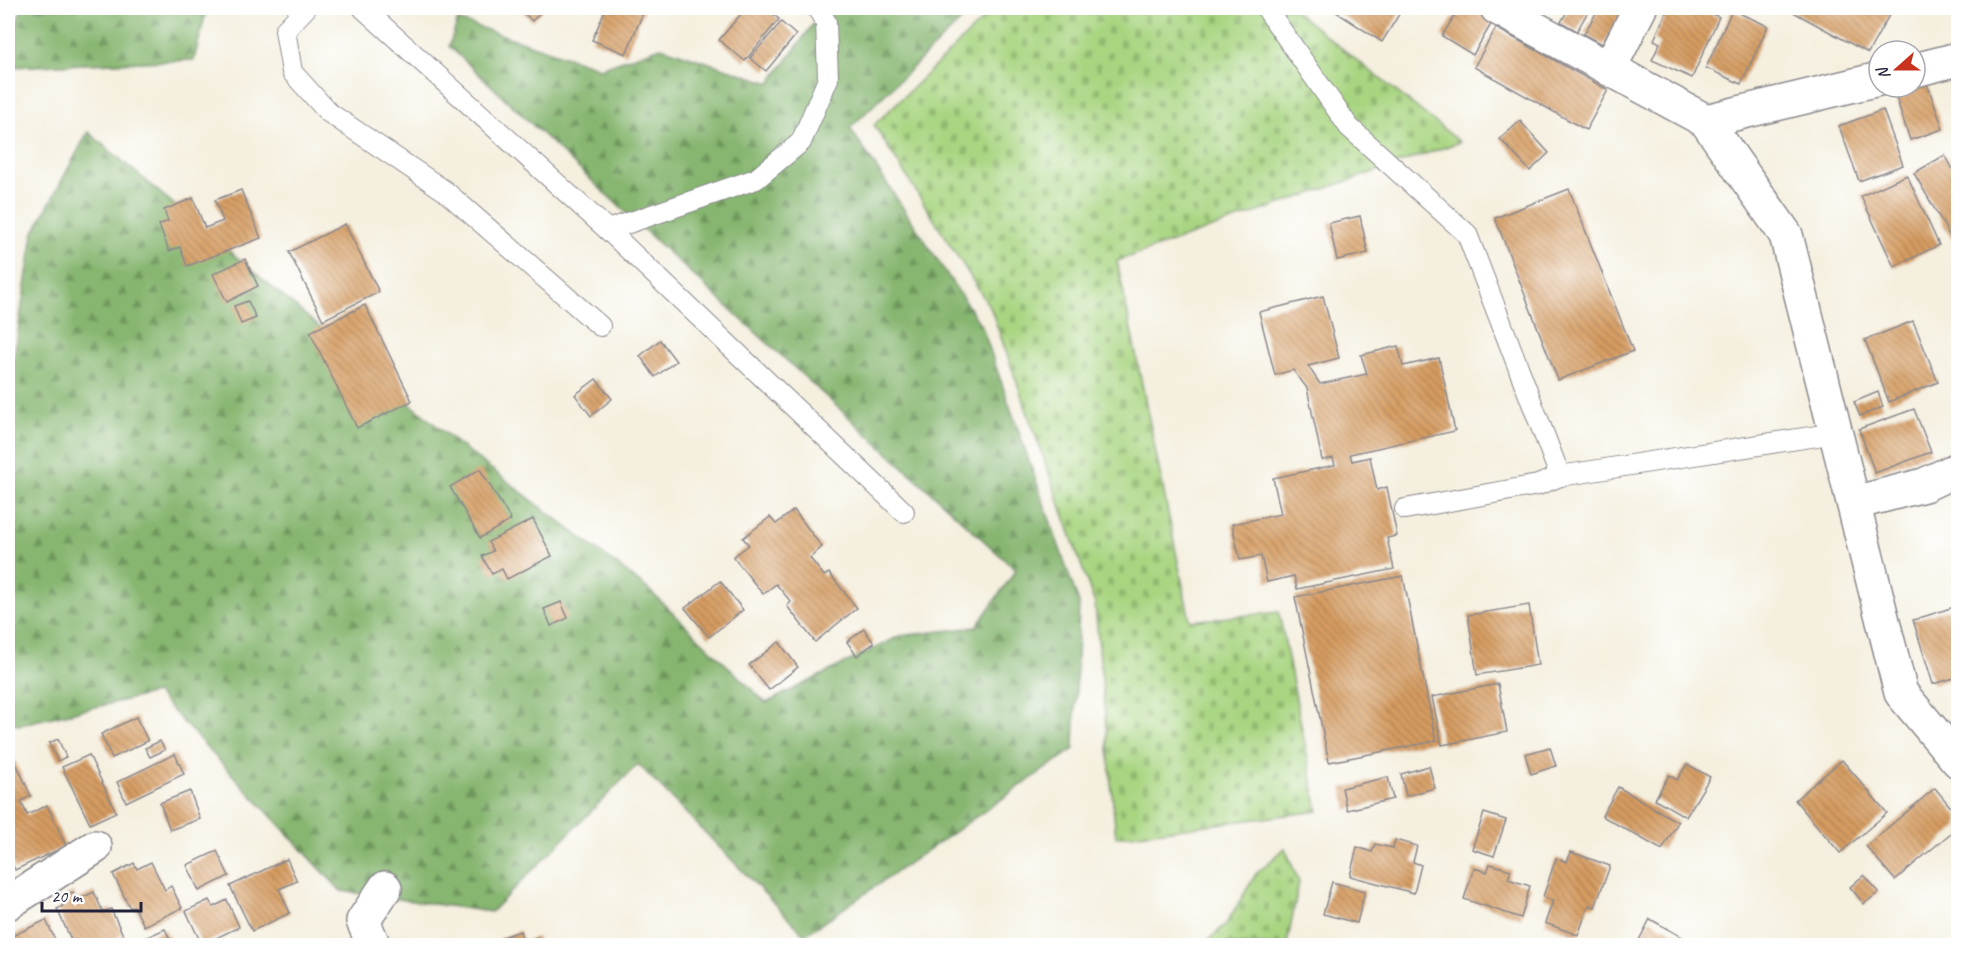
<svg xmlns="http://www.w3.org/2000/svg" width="1966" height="953" font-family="Caveat,sans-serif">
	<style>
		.forest { fill: url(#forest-firs); stroke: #546c55; stroke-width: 1.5 }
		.cemetery { fill: url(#cemetery-stones); stroke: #667c5e; stroke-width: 1.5 }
		.building { fill: url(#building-back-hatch) }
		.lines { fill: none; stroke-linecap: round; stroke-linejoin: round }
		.service-casing { stroke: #8b888c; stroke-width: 22 }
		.minor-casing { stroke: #8b888c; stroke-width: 36 }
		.service { stroke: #fff; stroke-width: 20 }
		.minor { stroke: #fff; stroke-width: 33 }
	</style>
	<defs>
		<pattern id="forest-firs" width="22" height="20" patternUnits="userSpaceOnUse" patternTransform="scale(1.5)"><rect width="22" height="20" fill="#86b66f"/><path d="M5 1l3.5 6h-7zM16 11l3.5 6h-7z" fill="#6d945c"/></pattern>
		<pattern id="cemetery-stones" width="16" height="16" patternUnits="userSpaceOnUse" patternTransform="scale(1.5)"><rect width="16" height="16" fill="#a9d581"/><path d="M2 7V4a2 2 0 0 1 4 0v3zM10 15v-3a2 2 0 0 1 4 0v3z" fill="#91b770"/></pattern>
		<pattern id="building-back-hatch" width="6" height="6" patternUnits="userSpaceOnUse" patternTransform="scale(1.5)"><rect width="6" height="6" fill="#d69c61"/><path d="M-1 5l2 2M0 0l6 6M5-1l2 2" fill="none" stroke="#ad7f51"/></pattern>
	</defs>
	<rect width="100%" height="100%" fill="#fff"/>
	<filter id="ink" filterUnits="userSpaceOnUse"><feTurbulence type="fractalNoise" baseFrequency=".0167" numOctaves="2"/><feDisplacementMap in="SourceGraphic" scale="12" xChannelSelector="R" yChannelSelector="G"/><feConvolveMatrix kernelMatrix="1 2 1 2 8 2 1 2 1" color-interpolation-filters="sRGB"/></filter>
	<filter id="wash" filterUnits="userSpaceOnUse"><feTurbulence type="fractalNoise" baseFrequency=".008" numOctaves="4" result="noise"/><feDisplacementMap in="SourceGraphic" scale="24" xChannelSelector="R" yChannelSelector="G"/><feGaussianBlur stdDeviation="1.35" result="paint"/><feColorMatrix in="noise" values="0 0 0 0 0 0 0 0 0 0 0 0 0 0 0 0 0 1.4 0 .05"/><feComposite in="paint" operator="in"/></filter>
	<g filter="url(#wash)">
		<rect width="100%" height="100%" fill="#f4efde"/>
		<g class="forest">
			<polygon points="22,8 207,8 194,60 8,67 8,48"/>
			<polygon points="825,8 974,8 850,128 982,327 1079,603 1074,749 805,935 638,764 491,912 341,891 156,693 18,725 8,721 8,396 33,234 88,132 457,443 647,588 766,703 899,636 976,627 1016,570 659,244 449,46 458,20 600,68 661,47 770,83"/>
		</g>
		<g class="cemetery">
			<polygon points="995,8 1291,8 1460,142 1117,261 1190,621 1279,612 1318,811 1116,837 1095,604 991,309 874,125"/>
			<polygon points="1285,848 1299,882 1287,945 1203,945 1226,924 1256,874"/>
		</g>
		<g id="blocks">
			<g class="building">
				<polygon points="519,8 545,8 532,21"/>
				<polygon points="606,8 645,8 626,54 592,40"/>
				<polygon points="746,8 765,8 779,19 745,61 719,40"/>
				<polygon points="1330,8 1403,8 1382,42"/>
				<polygon points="1459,8 1471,8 1493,21 1473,55 1442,36"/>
				<polygon points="1569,8 1590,8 1577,31 1561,22"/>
				<polygon points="1599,8 1624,8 1604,45 1584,34"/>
				<polygon points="1668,8 1697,8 1719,17 1692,78 1652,60 1660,43 1654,40"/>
				<polygon points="1786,8 1893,8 1868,53"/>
				<polygon points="1732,10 1768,26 1741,84 1706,68"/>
				<polygon points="781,22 796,35 766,71 750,58"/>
				<polygon points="1496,28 1608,90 1586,130 1474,67"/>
				<polygon points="1927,83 1943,129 1910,140 1895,94"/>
				<polygon points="1883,110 1903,165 1859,181 1839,126"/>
				<polygon points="1520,121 1549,153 1530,171 1500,139"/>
				<polygon points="1945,155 1958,178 1958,250 1914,173"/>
				<polygon points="1907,175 1939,245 1894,267 1861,196"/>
				<polygon points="1569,189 1633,351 1558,380 1495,218"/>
				<polygon points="241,190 261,238 187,266 180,247 169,251 159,225 168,221 164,210 193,198 205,228 223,221 215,200"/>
				<polygon points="1360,216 1368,253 1337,260 1329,223"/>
				<polygon points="345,224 379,292 323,320 289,252"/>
				<polygon points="245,259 258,286 227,302 213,274"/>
				<polygon points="1323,296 1339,358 1308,366 1320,384 1367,374 1361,355 1398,346 1403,366 1439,358 1455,431 1350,454 1352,461 1370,457 1377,490 1387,487 1397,536 1387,538 1394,569 1297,589 1294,576 1267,582 1261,556 1240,560 1232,524 1281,514 1273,478 1335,465 1333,458 1322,460 1307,388 1293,370 1275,375 1259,312"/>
				<polygon points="248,301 256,318 241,324 234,306"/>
				<polygon points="365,305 412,401 357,428 310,332"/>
				<polygon points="1913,321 1938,382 1889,402 1865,340"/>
				<polygon points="660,340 676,361 655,377 640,356"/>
				<polygon points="596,379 612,399 591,416 575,395"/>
				<polygon points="1878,392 1883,407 1860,416 1854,402"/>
				<polygon points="1914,409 1931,452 1875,473 1859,429"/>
				<polygon points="480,469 511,520 480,538 450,487"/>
				<polygon points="794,510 822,547 810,558 824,576 829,573 857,608 815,642 787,606 791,602 776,584 763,594 733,557 749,545 743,538 770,517 776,524"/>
				<polygon points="533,519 552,556 507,579 502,569 492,574 482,556 493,551 488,542"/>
				<polygon points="1403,576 1436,741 1329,762 1295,597"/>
				<polygon points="720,581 743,610 709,637 685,608"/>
				<polygon points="561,602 568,618 551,626 544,609"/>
				<polygon points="1529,605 1538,665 1477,675 1468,615"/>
				<polygon points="1954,607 1958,622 1958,677 1933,684 1913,620"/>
				<polygon points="864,629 874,643 857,656 847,642"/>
				<polygon points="779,642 798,667 769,690 749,665"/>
				<polygon points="1498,684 1507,732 1442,745 1432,697"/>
				<polygon points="136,717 148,741 112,758 101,734"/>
				<polygon points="58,739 66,757 58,761 49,743"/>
				<polygon points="160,741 165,750 150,757 145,748"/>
				<polygon points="1550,747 1556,766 1531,774 1525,754"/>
				<polygon points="175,754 184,774 126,802 117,782"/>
				<polygon points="89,755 116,812 90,824 62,767"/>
				<polygon points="1842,760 1887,813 1840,853 1795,800"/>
				<polygon points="15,761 31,796 21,801 27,815 47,805 66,846 15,870 8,854 8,765"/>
				<polygon points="1687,764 1710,777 1686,817 1655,799 1669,775 1677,780"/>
				<polygon points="1429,766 1435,788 1406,796 1401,774"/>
				<polygon points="1388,777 1393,799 1347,810 1342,788"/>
				<polygon points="1618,787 1678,822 1662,850 1602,816"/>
				<polygon points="1935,788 1958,816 1958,827 1895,880 1866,846"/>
				<polygon points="190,791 200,819 170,830 160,803"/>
				<polygon points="1484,813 1506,820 1494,856 1472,849"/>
				<polygon points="1395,840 1417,846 1413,862 1421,865 1414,893 1350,876 1357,847 1372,852 1375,844 1393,848"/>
				<polygon points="217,851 229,876 199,891 187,865"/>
				<polygon points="1571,852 1610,866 1595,907 1589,905 1578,935 1545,923 1553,901 1543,897 1556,858 1567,862"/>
				<polygon points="287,859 297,881 279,889 290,913 252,931 230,886"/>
				<polygon points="151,862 165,890 171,886 182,908 144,926 134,906 130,908 113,874 134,863 137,869"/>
				<polygon points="1490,864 1511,870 1508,879 1530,886 1521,918 1464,899 1474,868 1487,872"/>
				<polygon points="1864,875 1879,892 1864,904 1850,887"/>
				<polygon points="1332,882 1365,891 1357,923 1323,914"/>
				<polygon points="73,892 77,900 94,892 103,912 111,909 123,935 100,946 74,946 57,909 63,906 59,898"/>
				<polygon points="209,900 213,907 227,900 239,927 202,945 186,911"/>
				<polygon points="1650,919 1698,946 1636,946"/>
				<polygon points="46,920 58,946 17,946 12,936"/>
				<polygon points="165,929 173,946 143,946 140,940"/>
				<polygon points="520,931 523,942 537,937 540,946 503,946 500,938"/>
			</g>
		</g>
	</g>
	<g filter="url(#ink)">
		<use href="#blocks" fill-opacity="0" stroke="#8b888c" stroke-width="1.5"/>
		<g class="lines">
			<defs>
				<g id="service">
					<polyline points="306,8 285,30 292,72 328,112 445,191 600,326"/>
					<polyline points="363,8 608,230 904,512"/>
					<polyline points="1266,8 1349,127 1467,234 1560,476 1836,433"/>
					<polyline points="608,230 756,179 801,142 828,79 826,22 817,8"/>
					<polyline points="1405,509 1538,485 1560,476"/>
				</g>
				<g id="minor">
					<polyline points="1497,8 1706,121 1786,235 1901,693 1958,761"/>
					<polyline points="1609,69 1640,8"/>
					<polyline points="1915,70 1958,59"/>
					<polyline points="1706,121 1879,79"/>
					<polyline points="1854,503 1924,485 1958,469"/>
					<polyline points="8,903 95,847"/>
					<polyline points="374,946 363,921 385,888"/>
				</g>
			</defs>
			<use href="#service" class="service-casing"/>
			<use href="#minor" class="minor-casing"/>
			<use href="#service" class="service"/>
			<use href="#minor" class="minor"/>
		</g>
	</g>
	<rect width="1966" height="953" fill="none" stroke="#fff" stroke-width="30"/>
	<g transform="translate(1897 69) rotate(249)"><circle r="28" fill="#ffffff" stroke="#a7a7b1" stroke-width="1.5"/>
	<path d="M0-4.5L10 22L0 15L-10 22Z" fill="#c8321e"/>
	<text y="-9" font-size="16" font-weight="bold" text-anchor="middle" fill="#22223b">N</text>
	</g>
	<path d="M42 902v9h99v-9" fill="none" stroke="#22223b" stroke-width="3"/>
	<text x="51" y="902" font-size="18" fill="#22223b" stroke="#ffffff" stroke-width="4.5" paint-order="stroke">20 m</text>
</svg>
